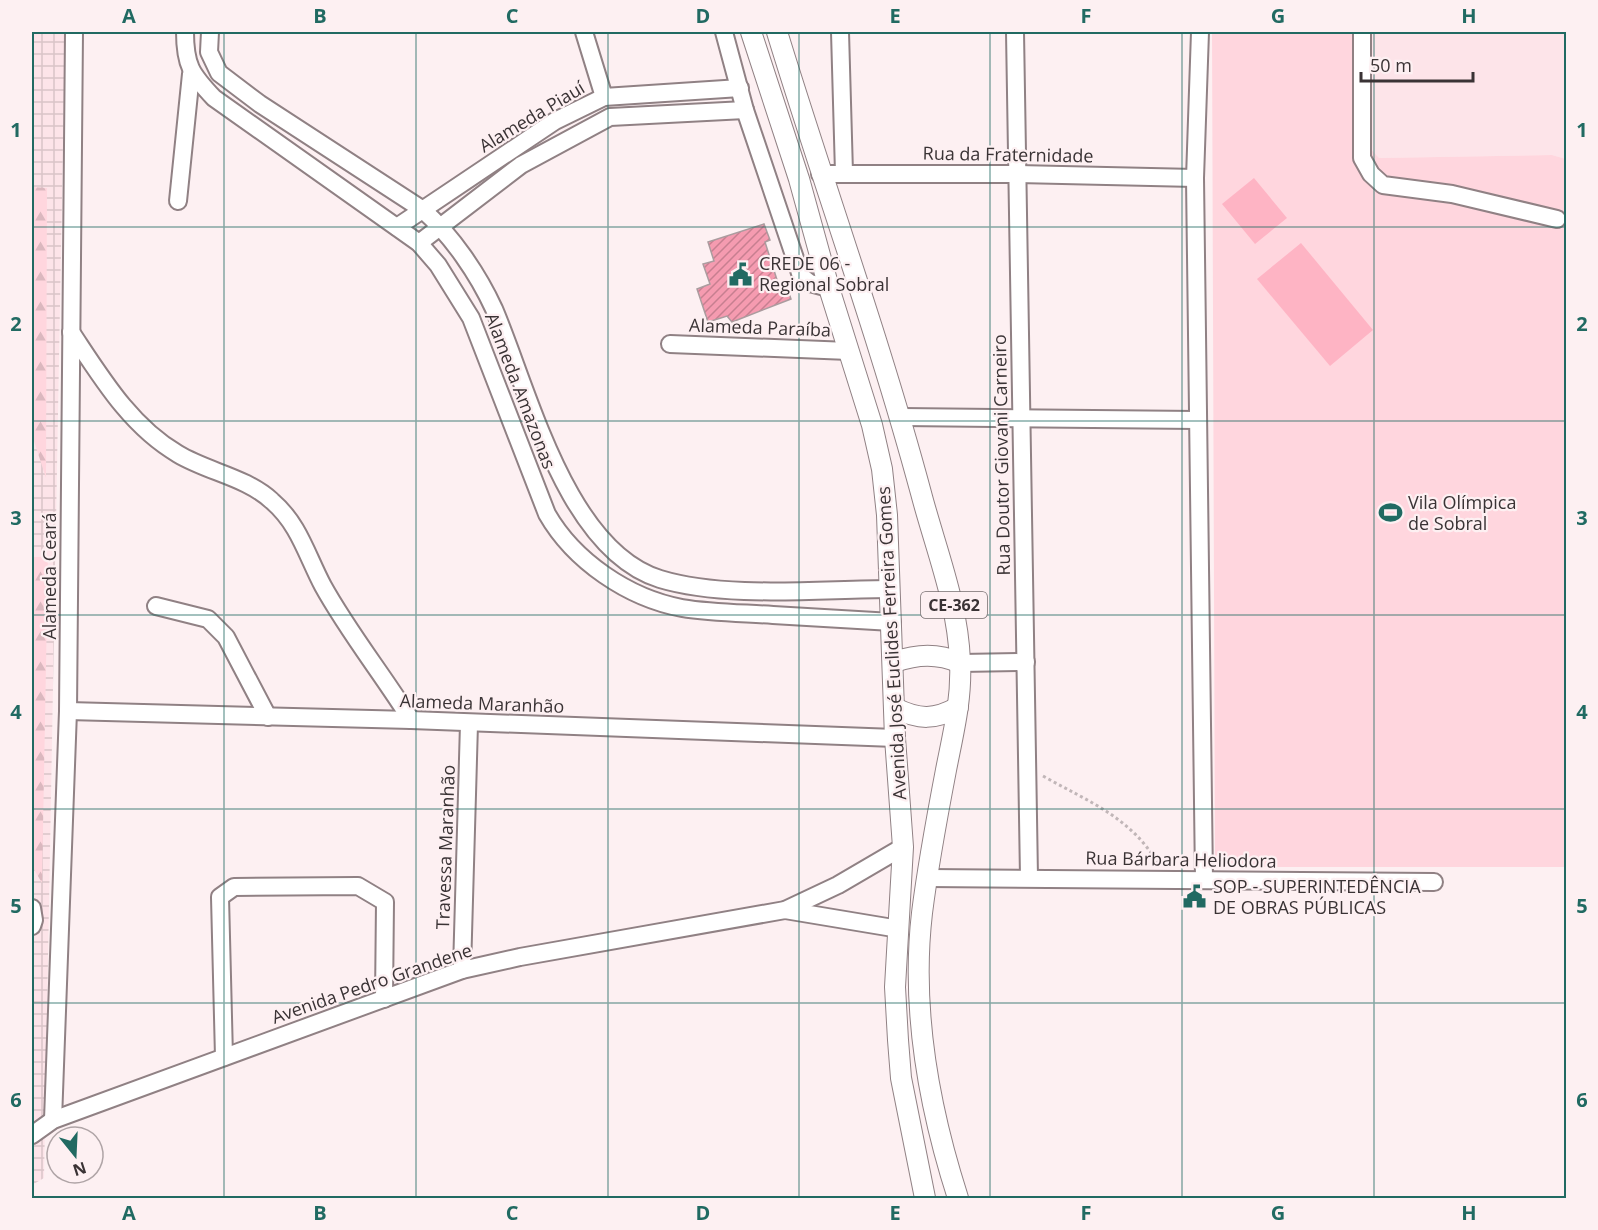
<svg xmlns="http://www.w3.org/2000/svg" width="1598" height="1230" font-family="'Open Sans',sans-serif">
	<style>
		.built { fill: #fde4e9 }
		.industrial { fill: url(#industrial-grid) }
		.forest { fill: url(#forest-firs) }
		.pitch { fill: #ffd6de }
		.water { fill: #feb4c4 }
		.building { fill: url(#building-hatch); stroke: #ab9c9f; stroke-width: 1.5 }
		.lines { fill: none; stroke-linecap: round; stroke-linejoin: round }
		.minor-casing { stroke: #908184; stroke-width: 20 }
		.major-casing { stroke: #908184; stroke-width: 22 }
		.path { stroke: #c1b6b8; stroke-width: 3; stroke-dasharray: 3 3; stroke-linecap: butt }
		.minor { stroke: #fff; stroke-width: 16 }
		.major { stroke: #fff; stroke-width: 20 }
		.grid { fill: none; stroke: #216a62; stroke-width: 1.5; stroke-opacity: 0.55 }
		.labels { text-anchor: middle; stroke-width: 4.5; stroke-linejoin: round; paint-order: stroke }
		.shield { fill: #fdf0f2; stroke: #746c6e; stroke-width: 1.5 }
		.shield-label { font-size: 16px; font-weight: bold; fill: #3a3335 }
		.street-label { font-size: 18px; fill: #3a3335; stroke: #fdf0f2 }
		.poi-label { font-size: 18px; fill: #3a3335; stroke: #fdf0f2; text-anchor: start }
		.neatline { fill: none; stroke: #216a62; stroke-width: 2 }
		.grid-label { font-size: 20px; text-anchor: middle; font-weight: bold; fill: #216a62 }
	</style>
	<defs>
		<pattern id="industrial-grid" width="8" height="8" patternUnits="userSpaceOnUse" patternTransform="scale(1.5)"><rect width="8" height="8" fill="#fde4e9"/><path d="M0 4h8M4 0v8" fill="none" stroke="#dac4c8"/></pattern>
		<pattern id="forest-firs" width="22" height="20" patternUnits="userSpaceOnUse" patternTransform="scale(1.5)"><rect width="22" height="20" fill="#ffd6de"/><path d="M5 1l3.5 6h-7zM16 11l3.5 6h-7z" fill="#dbb8bf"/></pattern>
		<pattern id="building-hatch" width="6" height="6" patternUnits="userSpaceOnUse" patternTransform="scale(1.5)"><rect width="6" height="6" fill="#f59bb0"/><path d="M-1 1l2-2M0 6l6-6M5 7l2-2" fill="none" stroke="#c77f90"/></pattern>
	</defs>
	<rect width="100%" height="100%" fill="#fdf0f2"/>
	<polygon class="built" points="1356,32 1566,32 1566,159 1552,155 1379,158 1354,130"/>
	<polygon class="industrial" points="32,32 65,32 44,1178 32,1185"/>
	<g class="forest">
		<polygon points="32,187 47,188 46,478 32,435"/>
		<polygon points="32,557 48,557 42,883 32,866"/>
	</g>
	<polygon class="pitch" points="1212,32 1356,32 1354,130 1379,158 1552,155 1566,159 1566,867 1215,867"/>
	<g class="water">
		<polygon points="1254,178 1287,218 1255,244 1222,204"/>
		<polygon points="1301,243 1373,330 1330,366 1257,279"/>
	</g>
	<polygon class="building" points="764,224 770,240 765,242 778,283 786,285 791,299 732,322 727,316 708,322 697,289 710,284 703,264 714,261 708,242"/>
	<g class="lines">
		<defs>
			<g id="minor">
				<path d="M 185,32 C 185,65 191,74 214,98 L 419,243 L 438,265 L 471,318 L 547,514 C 574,561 628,598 682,608 C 712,613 743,613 773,615 C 813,617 852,620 892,622"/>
				<path d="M 210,32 L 209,52 L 219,73 L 260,104 L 423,210 C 452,236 478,274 494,309 C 529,391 566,550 660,579 C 726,599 820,589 890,589"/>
				<polyline points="584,32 604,97"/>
				<polyline points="724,32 745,110 801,276 810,283 829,288"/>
				<polyline points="840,32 844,173"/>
				<polyline points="1015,32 1029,877"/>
				<polyline points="1200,32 1195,178 1204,880"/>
				<polyline points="1362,32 1362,158 1371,174 1383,185 1452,194 1557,219"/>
				<polyline points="820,174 1018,174 1195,178"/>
				<polyline points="178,201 191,74"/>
				<polyline points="397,227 555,121 604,97 740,88"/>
				<polyline points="419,243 521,165 610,117 745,110"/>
				<path d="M 71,332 C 101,377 130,426 178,454 C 208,472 246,477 272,501 C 299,524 307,556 323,586 C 349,633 383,675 411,720"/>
				<polyline points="670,344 849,351"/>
				<polyline points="902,417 1197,420"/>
				<polyline points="156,606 208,619 226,637 268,717"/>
				<polyline points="961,663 1026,662"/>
				<polyline points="68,711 411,720 895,738"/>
				<polyline points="928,878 1434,882"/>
				<polyline points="32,908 34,920 32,926"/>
				<polyline points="785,910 899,929"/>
				<polyline points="462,970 469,724"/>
				<polyline points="224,1057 220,897 234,887 358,886 385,902 384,999"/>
				<polyline points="53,1120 68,711 74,32"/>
				<polyline points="32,1135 53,1120 462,970 520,957 785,910 838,885 903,847"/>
			</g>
			<g id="major">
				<polyline points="751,32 799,179 829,288 872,425 882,469 887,515 895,738 903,847 895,987 898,1040 901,1078 925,1198"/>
				<path d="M 777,32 C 824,186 879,337 921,493 C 936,550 958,603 960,662 C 962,699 953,734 946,770 C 937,817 928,865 922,913 C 911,1008 929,1108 958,1198"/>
				<path d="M 894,662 C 918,654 937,653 961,663"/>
				<path d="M 895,708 C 919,720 935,720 958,707"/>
			</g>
		</defs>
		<use href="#minor" class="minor-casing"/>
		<use href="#major" class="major-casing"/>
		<path class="path" d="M 1043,776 C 1089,802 1131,817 1159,865"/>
		<use href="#minor" class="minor"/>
		<use href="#major" class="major"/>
	</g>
	<path class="grid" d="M 224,32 L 224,1198M 416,32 L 416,1198M 608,32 L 608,1198M 799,32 L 799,1198M 990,32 L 990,1198M 1182,32 L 1182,1198M 1374,32 L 1374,1198M 32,227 L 1566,227M 32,421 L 1566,421M 32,615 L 1566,615M 32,809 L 1566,809M 32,1003 L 1566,1003"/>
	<defs>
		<symbol id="civic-bare" viewBox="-9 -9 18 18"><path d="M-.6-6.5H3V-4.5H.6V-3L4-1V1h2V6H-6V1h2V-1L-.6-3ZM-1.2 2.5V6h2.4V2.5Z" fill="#216a62" stroke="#fdf0f2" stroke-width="2.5" paint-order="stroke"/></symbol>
		<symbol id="stadium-bare" viewBox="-9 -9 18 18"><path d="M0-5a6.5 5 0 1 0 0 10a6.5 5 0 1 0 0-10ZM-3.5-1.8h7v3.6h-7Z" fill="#216a62" stroke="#fdf0f2" stroke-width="2.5" paint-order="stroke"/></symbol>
	</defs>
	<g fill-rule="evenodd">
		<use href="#civic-bare" x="724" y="258" width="33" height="33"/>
		<use href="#stadium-bare" x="1374" y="496" width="33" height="33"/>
		<use href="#civic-bare" x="1178" y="880" width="33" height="33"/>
	</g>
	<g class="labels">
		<rect class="shield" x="921" y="592" width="66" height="26" rx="4.5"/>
		<g class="shield-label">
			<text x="954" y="611">CE-362</text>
		</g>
		<g class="street-label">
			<text transform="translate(532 117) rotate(-31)" y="6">Alameda Piauí</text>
			<text transform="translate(1008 155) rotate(1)" y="6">Rua da Fraternidade</text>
			<text transform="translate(760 328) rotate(2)" y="6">Alameda Paraíba</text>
			<text transform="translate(520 391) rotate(69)" y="6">Alameda Amazonas</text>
			<text transform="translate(1002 455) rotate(-91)" y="6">Rua Doutor Giovani Carneiro</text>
			<text transform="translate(50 576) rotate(-90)" y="6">Alameda Ceará</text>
			<text transform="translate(892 643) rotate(-93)" y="6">Avenida José Euclides Ferreira Gomes</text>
			<text transform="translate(482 704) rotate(2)" y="6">Alameda Maranhão</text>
			<text transform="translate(446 847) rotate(-88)" y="6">Travessa Maranhão</text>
			<text transform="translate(1181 860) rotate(1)" y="6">Rua Bárbara Heliodora</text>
			<text transform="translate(372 984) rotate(-19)" y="6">Avenida Pedro Grandene</text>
		</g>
		<g class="poi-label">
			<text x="759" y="270">CREDE 06 -<tspan x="759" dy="21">Regional Sobral</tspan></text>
			<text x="1408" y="509">Vila Olímpica<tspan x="1408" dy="21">de Sobral</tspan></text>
			<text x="1213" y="893">SOP - SUPERINTEDÊNCIA<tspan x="1213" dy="21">DE OBRAS PÚBLICAS</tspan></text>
		</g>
	</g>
	<rect width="1598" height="1230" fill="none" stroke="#fdf0f2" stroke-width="66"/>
	<g transform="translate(75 1155) rotate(162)"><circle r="28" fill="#fdf0f2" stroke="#afa4a6" stroke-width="1.5"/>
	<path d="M0-4.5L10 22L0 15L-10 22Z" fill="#216a62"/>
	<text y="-9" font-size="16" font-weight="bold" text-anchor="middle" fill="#3a3335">N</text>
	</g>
	<path d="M1361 72v9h112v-9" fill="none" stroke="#3a3335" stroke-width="3"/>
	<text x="1370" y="72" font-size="18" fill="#3a3335" stroke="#fdf0f2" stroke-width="4.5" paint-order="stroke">50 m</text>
	<rect x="33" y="33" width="1532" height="1164" class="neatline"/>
	<g class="grid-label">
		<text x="129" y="23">A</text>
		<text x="320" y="23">B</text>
		<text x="512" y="23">C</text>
		<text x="703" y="23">D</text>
		<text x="895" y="23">E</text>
		<text x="1086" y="23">F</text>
		<text x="1278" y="23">G</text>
		<text x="1469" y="23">H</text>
		<text x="16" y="137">1</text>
		<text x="1582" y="137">1</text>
		<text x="16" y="331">2</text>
		<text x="1582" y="331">2</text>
		<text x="16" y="525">3</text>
		<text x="1582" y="525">3</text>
		<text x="16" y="719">4</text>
		<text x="1582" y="719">4</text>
		<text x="16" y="913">5</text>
		<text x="1582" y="913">5</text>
		<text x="16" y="1107">6</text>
		<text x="1582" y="1107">6</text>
		<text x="129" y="1220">A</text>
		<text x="320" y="1220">B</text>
		<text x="512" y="1220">C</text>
		<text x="703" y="1220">D</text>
		<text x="895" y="1220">E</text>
		<text x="1086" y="1220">F</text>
		<text x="1278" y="1220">G</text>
		<text x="1469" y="1220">H</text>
	</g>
</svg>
